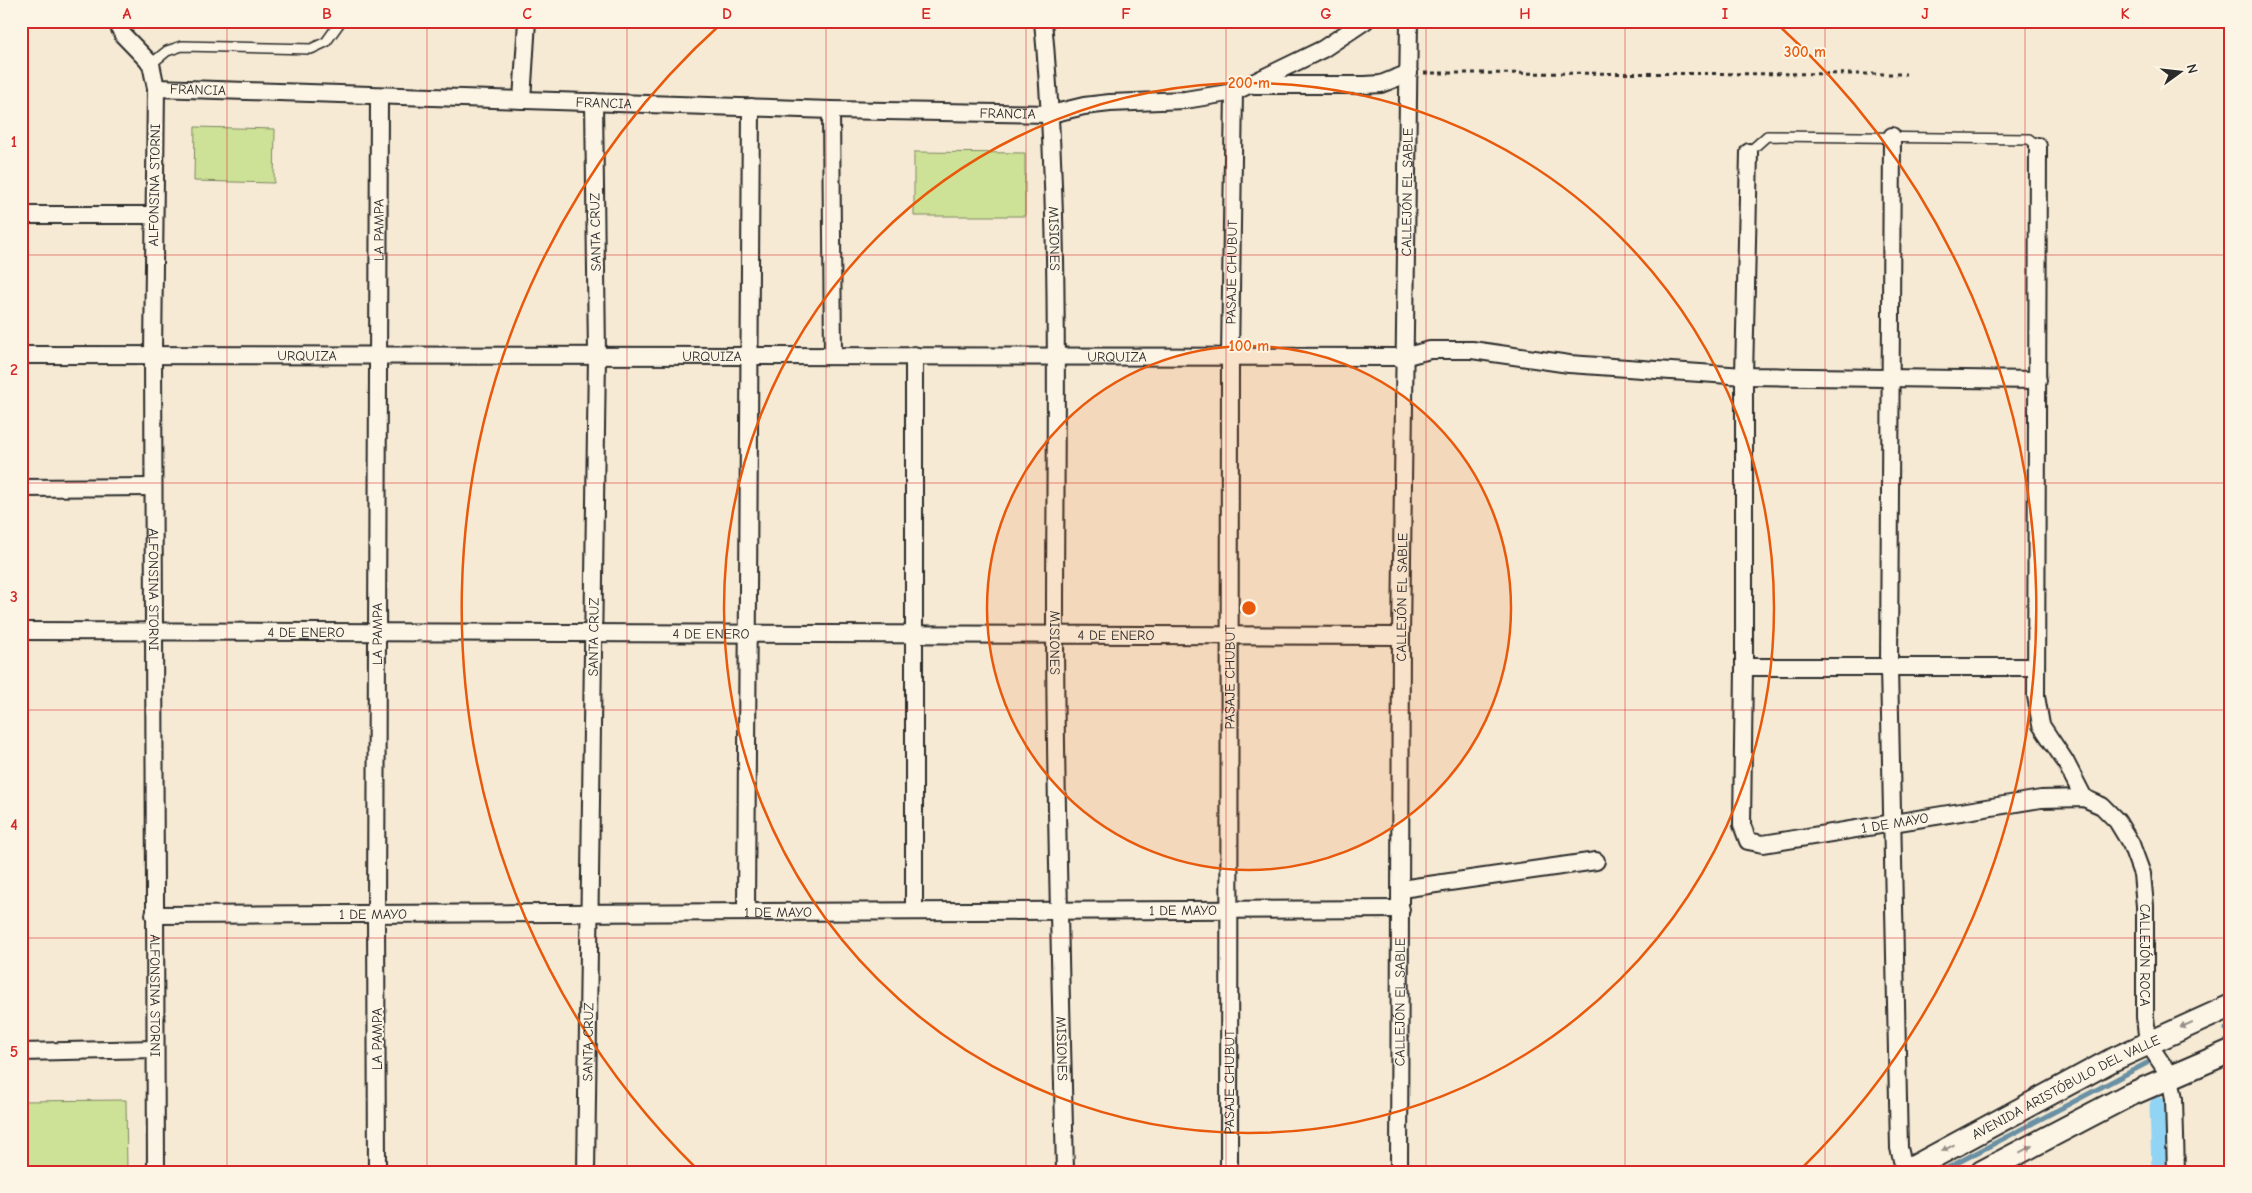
<svg xmlns="http://www.w3.org/2000/svg" width="2252" height="1193" font-family="'Comic Neue',sans-serif">
	<style>
		.green { fill: #cee297; stroke: #7c8661 }
		.lines { fill: none; stroke-linecap: round; stroke-linejoin: round }
		.stream { stroke: #6990a4; stroke-width: 5 }
		.canal { stroke: #92d4f4; stroke-width: 19 }
		.lane-casing { stroke: #2b2b2b; stroke-width: 12 }
		.street-casing { stroke: #2b2b2b; stroke-width: 20 }
		.secondary-casing { stroke: #2b2b2b; stroke-width: 26 }
		.path { stroke: #2b2b2b; stroke-width: 3; stroke-dasharray: 4 4; stroke-linecap: butt }
		.lane { stroke: #fcf5e5; stroke-width: 9 }
		.street { stroke: #fcf5e5; stroke-width: 16 }
		.secondary { stroke: #fcf5e5; stroke-width: 22 }
		.oneway { fill: #949088 }
		.grid { fill: none; stroke: #d62828; stroke-width: 1; stroke-opacity: 0.55 }
		.ring { fill: none; stroke: #e8590c; stroke-width: 2.5 }
		.labels { text-anchor: middle; stroke-width: 4; stroke-linejoin: round; paint-order: stroke }
		.street-label { font-size: 14px; fill: #2b2b2b; stroke: #fcf5e5 }
		.centre { fill: #e8590c; stroke: #fcf5e5; stroke-width: 2.5 }
		.ring-label { font-size: 15px; text-anchor: middle; font-weight: bold; fill: #e8590c; stroke: #fcf5e5; stroke-width: 4; stroke-linejoin: round; paint-order: stroke }
		.neatline { fill: none; stroke: #d62828; stroke-width: 2 }
		.grid-label { font-size: 16px; text-anchor: middle; font-weight: bold; fill: #d62828 }
	</style>
	<rect width="100%" height="100%" fill="#f6ead4"/>
	<filter id="ink" filterUnits="userSpaceOnUse"><feTurbulence type="fractalNoise" baseFrequency=".02" numOctaves="2"/><feDisplacementMap in="SourceGraphic" scale="10" xChannelSelector="R" yChannelSelector="G"/><feConvolveMatrix kernelMatrix="1 2 1 2 8 2 1 2 1" color-interpolation-filters="sRGB"/></filter>
	<g filter="url(#ink)">
		<g class="green">
			<polygon points="195,127 275,129 274,183 194,181"/>
			<polygon points="914,152 1025,153 1025,216 914,216"/>
			<polygon points="126,1100 127,1172 21,1172 21,1101"/>
		</g>
		<g class="lines">
			<g class="stream">
				<polyline points="2226,1029 2231,1027"/>
				<polyline points="1940,1172 2147,1063"/>
			</g>
			<polyline class="canal" points="2159,1106 2161,1172"/>
			<defs>
				<g id="lane">
					<polyline points="151,64 167,51 182,46 311,49 326,42 341,21"/>
					<polyline points="1749,152 1767,136 2029,139 2038,146"/>
				</g>
				<g id="street">
					<path id="s1" d="M 116,21 L 123,35 L 151,64 L 156,88 L 153,354 L 156,1172"/>
					<path id="s2" d="M 1043,21 C 1061,219 1055,418 1055,617 C 1055,802 1061,987 1065,1172"/>
					<polyline points="1254,85 1365,85 1381,84 1409,73"/>
					<path id="s3" d="M 156,88 L 831,110 L 1051,114 L 1084,106 L 1110,103 L 1185,100 L 1234,92 L 1323,49 L 1365,21"/>
					<polyline points="522,100 527,21"/>
					<polyline points="831,110 833,355"/>
					<polyline points="1892,136 1889,667 1899,1148 1905,1172"/>
					<polyline points="2038,146 2036,696 2041,725 2065,761 2084,798"/>
					<path id="s4" d="M 1749,152 L 1744,376 L 1744,667 L 1742,825 L 1748,841 L 1763,844 L 2041,799 L 2084,798 L 2102,806 L 2117,821 L 2131,844 L 2142,874 L 2145,906 L 2145,1017 L 2148,1043 L 2170,1076 L 2174,1099 L 2176,1172"/>
					<polyline points="21,215 153,215"/>
					<path id="s5" d="M 21,355 L 1403,357 L 1430,350 L 1472,350 L 1569,364 L 1744,376 L 2038,380"/>
					<polyline points="914,355 914,910"/>
					<polyline points="21,488 153,487"/>
					<path id="s6" d="M 21,631 L 1401,636"/>
					<polyline points="1744,667 2035,667"/>
					<polyline points="1401,889 1596,861"/>
					<polyline points="746,911 751,107"/>
					<path id="s7" d="M 154,915 L 1401,909"/>
					<polyline points="21,1052 155,1049"/>
					<path id="s8" d="M 377,1172 L 376,913 L 379,97"/>
					<path id="s9" d="M 586,1172 L 597,355 L 594,102"/>
					<path id="s10" d="M 1229,1172 L 1230,356 L 1234,92"/>
					<path id="s11" d="M 1399,1172 L 1401,636 L 1409,21"/>
				</g>
				<g id="secondary">
					<path id="s12" d="M 1905,1172 L 2112,1060 L 2231,1006"/>
					<polyline points="1982,1172 2127,1096 2231,1051"/>
				</g>
			</defs>
			<use href="#lane" class="lane-casing"/>
			<use href="#street" class="street-casing"/>
			<use href="#secondary" class="secondary-casing"/>
			<polyline class="path" points="1424,73 1906,74"/>
			<use href="#lane" class="lane"/>
			<use href="#street" class="street"/>
			<use href="#secondary" class="secondary"/>
		</g>
		<defs><path id="oneway-solid" d="M-6-.8H1V-3.2L6.5 0L1 3.2V.8H-6Z" transform="scale(1.25)"/></defs>
		<g class="oneway">
			<use href="#oneway-solid" transform="translate(2186 1025) rotate(156)"/>
			<use href="#oneway-solid" transform="translate(1948 1148) rotate(152)"/>
			<use href="#oneway-solid" transform="translate(2026 1149) rotate(-28)"/>
		</g>
	</g>
	<path class="grid" d="M 227,21 L 227,1172M 427,21 L 427,1172M 627,21 L 627,1172M 826,21 L 826,1172M 1026,21 L 1026,1172M 1226,21 L 1226,1172M 1426,21 L 1426,1172M 1625,21 L 1625,1172M 1825,21 L 1825,1172M 2025,21 L 2025,1172M 21,255 L 2231,255M 21,483 L 2231,483M 21,710 L 2231,710M 21,938 L 2231,938"/>
	<circle cx="1249" cy="608" r="262" fill="#e8590c" fill-opacity=".12"/>
	<g class="ring">
		<circle cx="1249" cy="608" r="262"/>
		<circle cx="1249" cy="608" r="525"/>
		<path d="M697 1169A787 787 0 0 1 722 23M1776 23A787 787 0 0 1 1801 1169"/>
	</g>
	<g class="labels">
		<g class="street-label">
			<text dy="5" stroke="none"><textPath href="#s3" startOffset="42">FRANCIA</textPath></text>
			<text dy="5" stroke="none"><textPath href="#s3" startOffset="448">FRANCIA</textPath></text>
			<text dy="5" stroke="none"><textPath href="#s3" startOffset="852">FRANCIA</textPath></text>
			<text transform="translate(154 185) rotate(-89)" y="5">ALFONSINA STORNI</text>
			<text dy="5" stroke="none"><textPath href="#s11" startOffset="980">CALLEJÓN EL SABLE</textPath></text>
			<text dy="5" stroke="none"><textPath href="#s8" startOffset="942">LA PAMPA</textPath></text>
			<text transform="translate(595 232) rotate(-91)" y="5">SANTA CRUZ</text>
			<text dy="5" stroke="none"><textPath href="#s2" startOffset="218">MISIONES</textPath></text>
			<text dy="5" stroke="none"><textPath href="#s10" startOffset="900">PASAJE CHUBUT</textPath></text>
			<text dy="5" stroke="none"><textPath href="#s5" startOffset="286">URQUIZA</textPath></text>
			<text dy="5" stroke="none"><textPath href="#s5" startOffset="691">URQUIZA</textPath></text>
			<text dy="5" stroke="none"><textPath href="#s5" startOffset="1096">URQUIZA</textPath></text>
			<text dy="5" stroke="none"><textPath href="#s1" startOffset="582">ALFONSINA STORNI</textPath></text>
			<text dy="5" stroke="none"><textPath href="#s11" startOffset="575">CALLEJÓN EL SABLE</textPath></text>
			<text dy="5" stroke="none"><textPath href="#s6" startOffset="285">4 DE ENERO</textPath></text>
			<text dy="5" stroke="none"><textPath href="#s8" startOffset="538">LA PAMPA</textPath></text>
			<text dy="5" stroke="none"><textPath href="#s6" startOffset="690">4 DE ENERO</textPath></text>
			<text dy="5" stroke="none"><textPath href="#s6" startOffset="1095">4 DE ENERO</textPath></text>
			<text dy="5" stroke="none"><textPath href="#s9" startOffset="535">SANTA CRUZ</textPath></text>
			<text dy="5" stroke="none"><textPath href="#s2" startOffset="622">MISIONES</textPath></text>
			<text dy="5" stroke="none"><textPath href="#s10" startOffset="495">PASAJE CHUBUT</textPath></text>
			<text dy="5" stroke="none"><textPath href="#s4" startOffset="839">1 DE MAYO</textPath></text>
			<text dy="5" stroke="none"><textPath href="#s7" startOffset="1029">1 DE MAYO</textPath></text>
			<text dy="5" stroke="none"><textPath href="#s7" startOffset="624">1 DE MAYO</textPath></text>
			<text dy="5" stroke="none"><textPath href="#s7" startOffset="219">1 DE MAYO</textPath></text>
			<text dy="5" stroke="none"><textPath href="#s4" startOffset="1211">CALLEJÓN ROCA</textPath></text>
			<text dy="5" stroke="none"><textPath href="#s1" startOffset="988">ALFONSINA STORNI</textPath></text>
			<text dy="5" stroke="none"><textPath href="#s11" startOffset="170">CALLEJÓN EL SABLE</textPath></text>
			<text transform="translate(377 1039) rotate(-90)" y="5">LA PAMPA</text>
			<text dy="5" stroke="none"><textPath href="#s9" startOffset="130">SANTA CRUZ</textPath></text>
			<text dy="5" stroke="none"><textPath href="#s2" startOffset="1028">MISIONES</textPath></text>
			<text dy="5" stroke="none"><textPath href="#s10" startOffset="90">PASAJE CHUBUT</textPath></text>
			<text dy="5" stroke="none"><textPath href="#s12" startOffset="182">AVENIDA ARISTÓBULO DEL VALLE</textPath></text>
		</g>
	</g>
	<circle cx="1249" cy="608" r="8" class="centre"/>
	<g class="ring-label">
		<text x="1805" y="57">300 m</text>
		<text x="1249" y="88">200 m</text>
		<text x="1249" y="351">100 m</text>
	</g>
	<rect width="2252" height="1193" fill="none" stroke="#fcf5e5" stroke-width="55"/>
	<g transform="translate(2180 72) rotate(75)" stroke="#fcf5e5" stroke-width="4" paint-order="stroke">
	<path d="M0-4L9 19L0 12L-9 19Z" fill="#2b2b2b"/>
	<text y="-8" font-size="14" font-weight="bold" text-anchor="middle" fill="#2b2b2b">N</text>
	</g>
	<rect x="28" y="28" width="2196" height="1138" class="neatline"/>
	<g class="grid-label">
		<text x="127" y="19">A</text>
		<text x="327" y="19">B</text>
		<text x="527" y="19">C</text>
		<text x="727" y="19">D</text>
		<text x="926" y="19">E</text>
		<text x="1126" y="19">F</text>
		<text x="1326" y="19">G</text>
		<text x="1525" y="19">H</text>
		<text x="1725" y="19">I</text>
		<text x="1925" y="19">J</text>
		<text x="2125" y="19">K</text>
		<text x="14" y="147">1</text>
		<text x="14" y="375">2</text>
		<text x="14" y="602">3</text>
		<text x="14" y="830">4</text>
		<text x="14" y="1057">5</text>
	</g>
</svg>
